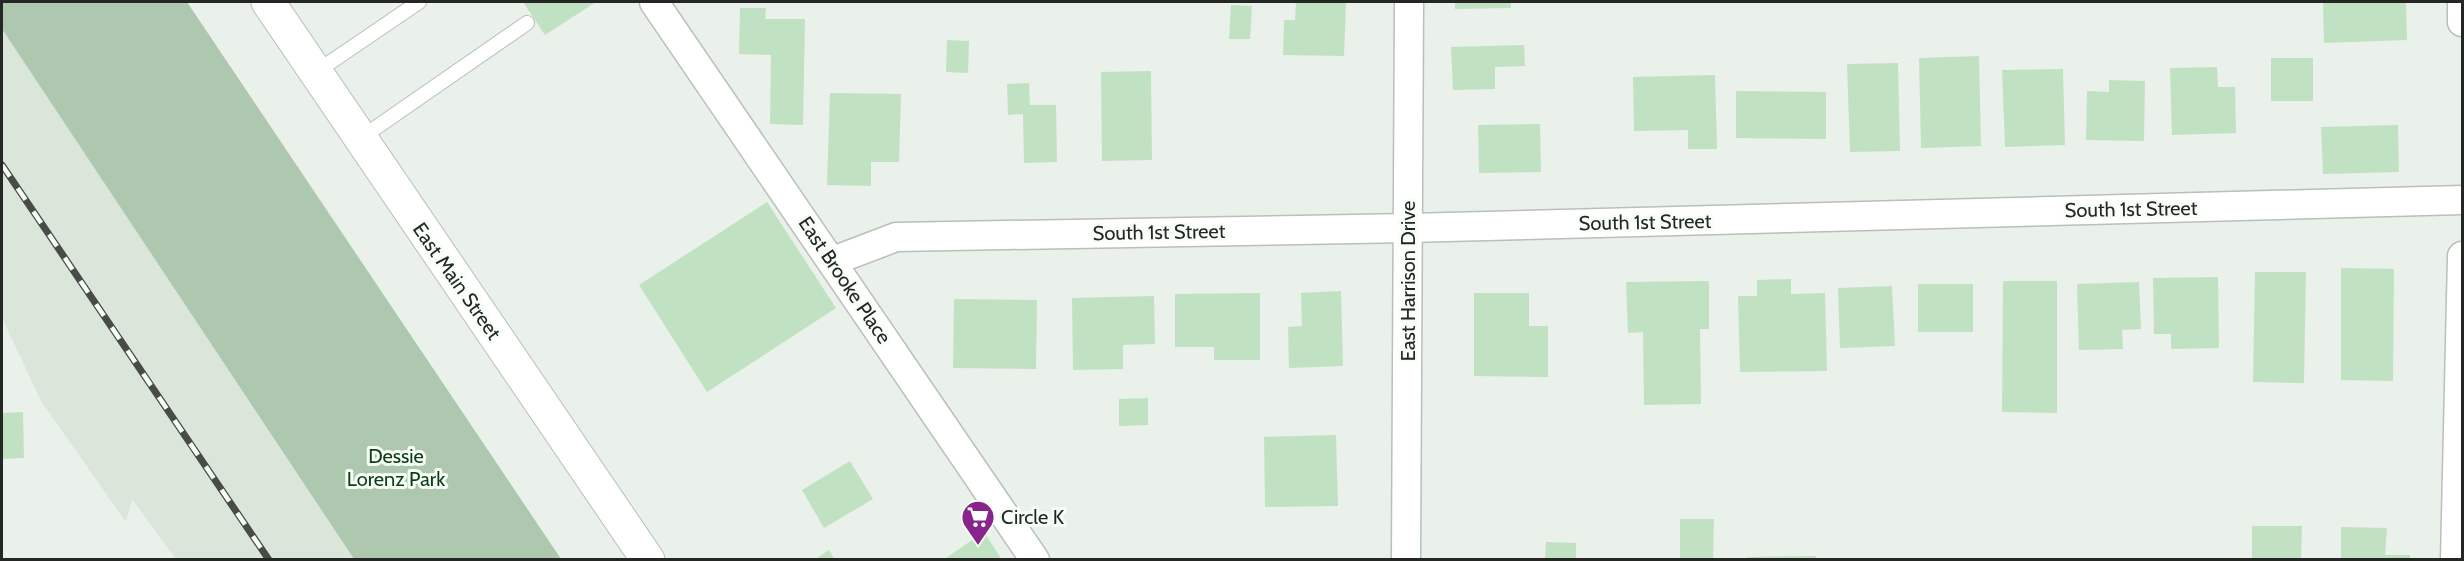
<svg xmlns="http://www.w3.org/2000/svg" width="2464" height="561" font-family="Cabin,sans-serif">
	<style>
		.built { fill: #dae6da }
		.green { fill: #aec8af }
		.building { fill: #c1e2c2 }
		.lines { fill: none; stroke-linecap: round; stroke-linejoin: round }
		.lane-casing { stroke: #b9bfb9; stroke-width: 16 }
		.street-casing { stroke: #b9bfb9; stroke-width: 31 }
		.primary-casing { stroke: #b9bfb9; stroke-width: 35 }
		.lane { stroke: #fff; stroke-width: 14 }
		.street { stroke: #fff; stroke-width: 28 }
		.primary { stroke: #fff; stroke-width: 33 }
		.rail-casing { stroke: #484b48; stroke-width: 7 }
		.rail { stroke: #f7fef7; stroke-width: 4.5; stroke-dasharray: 14; stroke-linecap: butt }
		.labels { text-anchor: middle; stroke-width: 6; stroke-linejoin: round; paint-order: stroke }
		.street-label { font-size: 20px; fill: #252725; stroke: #f7fef7 }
		.park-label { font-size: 20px; fill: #0d3f16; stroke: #f7fef7 }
		.poi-label { font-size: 20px; fill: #252725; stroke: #f7fef7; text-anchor: start }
	</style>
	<rect width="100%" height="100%" fill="#eaf0ea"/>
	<polygon class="built" points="2,29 354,559 176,559 132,499 126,522 41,401 2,318"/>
	<polygon class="green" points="2,2 187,2 561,559 354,559 2,29"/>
	<g class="building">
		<polygon points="523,2 596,2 545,35"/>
		<polygon points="1296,2 1346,2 1344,56 1283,55 1284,20 1295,20"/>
		<polygon points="1455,2 1511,2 1511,8 1455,9"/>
		<polygon points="2323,2 2406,2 2407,40 2324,43"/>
		<polygon points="1231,5 1252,6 1250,39 1229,39"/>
		<polygon points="740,8 766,8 765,19 805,19 803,125 770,124 771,55 739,54"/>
		<polygon points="947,40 969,41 968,73 946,72"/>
		<polygon points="1524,45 1525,66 1495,67 1495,89 1453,90 1451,47"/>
		<polygon points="1979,56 1981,146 1921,148 1919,58"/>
		<rect x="2271" y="58" width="42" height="43"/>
		<polygon points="1898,63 1900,151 1850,152 1847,64"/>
		<polygon points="2217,67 2218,87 2235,87 2236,133 2172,135 2170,68"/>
		<polygon points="2063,69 2065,145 2005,147 2002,70"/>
		<polygon points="1151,71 1152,160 1102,161 1101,72"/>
		<polygon points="1715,75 1717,149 1688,149 1688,130 1634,131 1633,77"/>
		<polygon points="2109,80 2145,81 2144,141 2086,140 2087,91 2109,92"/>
		<polygon points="1029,83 1030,105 1056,105 1057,162 1024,163 1023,114 1008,115 1007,84"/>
		<polygon points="1736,91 1826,92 1826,139 1736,138"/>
		<polygon points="830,93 901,94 899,162 871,162 871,186 827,185"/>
		<polygon points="1540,124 1541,172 1479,173 1478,125"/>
		<polygon points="2398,125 2399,172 2323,174 2321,127"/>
		<polygon points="767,202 836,308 707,392 639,285"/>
		<polygon points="2341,268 2394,269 2393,381 2341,380"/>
		<polygon points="2255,272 2306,272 2304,383 2253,382"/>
		<polygon points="2218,277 2219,348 2171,349 2171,334 2154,334 2153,278"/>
		<polygon points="1791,279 1791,294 1825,293 1827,371 1740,372 1738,296 1757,296 1757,280"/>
		<polygon points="1709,281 1709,329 1700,329 1701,404 1644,405 1643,332 1628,333 1626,282"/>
		<polygon points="2003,281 2057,281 2057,413 2002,412"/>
		<polygon points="2139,282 2141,329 2122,330 2123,349 2079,350 2077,284"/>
		<rect x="1918" y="284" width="55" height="48"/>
		<polygon points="1892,286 1895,346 1840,348 1838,288"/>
		<polygon points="1341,291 1343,366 1289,368 1288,327 1302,326 1301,293"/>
		<polygon points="1260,293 1260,360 1214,360 1214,347 1175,347 1175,294"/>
		<polygon points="1474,293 1529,293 1529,326 1548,326 1548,377 1474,376"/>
		<polygon points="1154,296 1155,344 1123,345 1123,369 1073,370 1072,298"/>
		<polygon points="954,299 1037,300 1036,369 953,368"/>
		<polygon points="1148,398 1148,425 1119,426 1119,399"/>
		<polygon points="23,412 24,458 2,459 2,413"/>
		<polygon points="1336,435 1338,506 1265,507 1264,437"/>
		<polygon points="850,461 873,499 824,528 802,490"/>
		<polygon points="1680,519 1714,519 1713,560 1680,560"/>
		<polygon points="2252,526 2302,526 2301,560 2252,560"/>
		<polygon points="2341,527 2387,528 2385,555 2410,555 2410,560 2341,560"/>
		<polygon points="984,532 1002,560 943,560"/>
		<polygon points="1546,542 1576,543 1576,560 1545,560"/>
		<polygon points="829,550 835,560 814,560"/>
		<polygon points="1816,556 1816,560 1747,560 1747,557"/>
	</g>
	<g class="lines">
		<defs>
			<g id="lane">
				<polyline points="316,72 419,2"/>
				<polyline points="361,138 527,23"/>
			</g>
			<g id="street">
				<polyline points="654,2 1035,560"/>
				<polyline points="2462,2 2462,22"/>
				<polyline points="833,261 896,237 1409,228 2462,200"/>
				<polyline points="1406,560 1409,2"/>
				<polyline points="2455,560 2462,256"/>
			</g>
			<polyline id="primary" points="268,2 648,560"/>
		</defs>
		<use href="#lane" class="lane-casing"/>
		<use href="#street" class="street-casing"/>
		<use href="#primary" class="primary-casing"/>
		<use href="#lane" class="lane"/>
		<use href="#street" class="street"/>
		<use href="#primary" class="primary"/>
		<defs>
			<polyline id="rail" points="2,165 269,560"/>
		</defs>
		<use href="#rail" class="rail-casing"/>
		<use href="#rail" class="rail"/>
	</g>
	<defs>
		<symbol id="supermarket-pin" viewBox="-11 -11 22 30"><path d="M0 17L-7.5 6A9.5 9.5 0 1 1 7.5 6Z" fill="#88248c" stroke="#f7fef7"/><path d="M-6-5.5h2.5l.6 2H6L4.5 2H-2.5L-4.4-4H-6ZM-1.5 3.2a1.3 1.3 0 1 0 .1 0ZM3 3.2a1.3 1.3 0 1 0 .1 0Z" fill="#fff"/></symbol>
	</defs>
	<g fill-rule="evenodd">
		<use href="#supermarket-pin" x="959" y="498" width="38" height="52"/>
	</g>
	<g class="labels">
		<g class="street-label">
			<text transform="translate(2131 209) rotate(-1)" y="7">South 1st Street</text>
			<text transform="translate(1645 222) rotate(-1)" y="7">South 1st Street</text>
			<text transform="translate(1159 232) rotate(-1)" y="7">South 1st Street</text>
			<text transform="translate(845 280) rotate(56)" y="7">East Brooke Place</text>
			<text transform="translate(457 281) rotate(55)" y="7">East Main Street</text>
			<text transform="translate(1408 281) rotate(-90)" y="7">East Harrison Drive</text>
		</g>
		<g class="park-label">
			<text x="396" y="463">Dessie<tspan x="396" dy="23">Lorenz Park</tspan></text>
		</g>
		<g class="poi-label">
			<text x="1001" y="524">Circle K</text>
		</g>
	</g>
	<rect width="2464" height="561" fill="none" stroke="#252725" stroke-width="6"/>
</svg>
